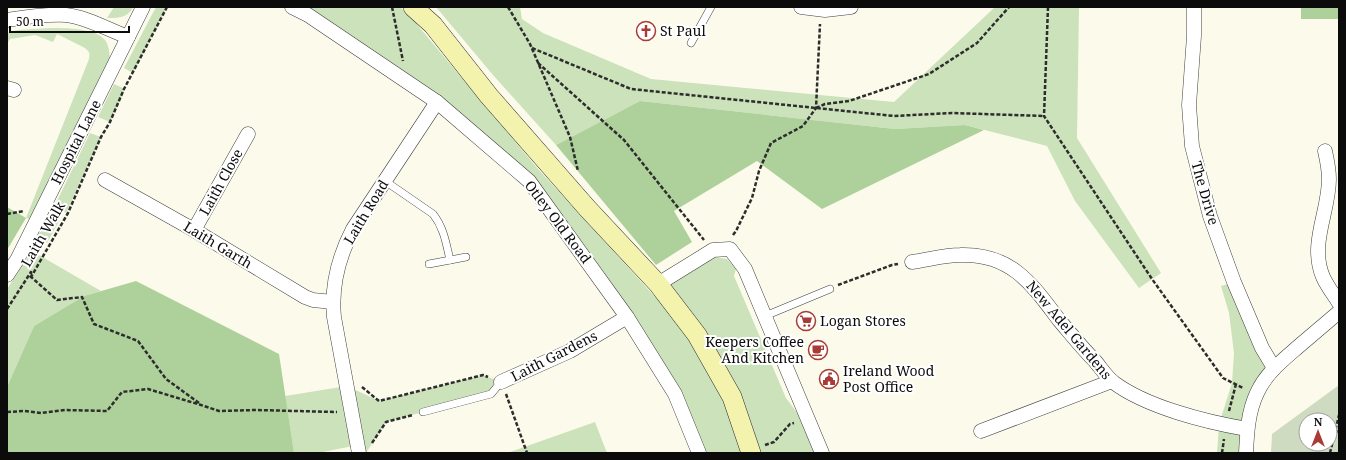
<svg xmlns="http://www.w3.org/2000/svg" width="1346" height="460" font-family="'Noto Serif',serif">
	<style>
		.green { fill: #cbe2ba }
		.forest { fill: #aed19b }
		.cemetery { fill: #cfdbc0; fill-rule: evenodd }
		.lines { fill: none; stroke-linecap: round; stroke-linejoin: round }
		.lane-casing { stroke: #3e3e3e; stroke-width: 8 }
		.street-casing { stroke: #3e3e3e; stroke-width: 15 }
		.secondary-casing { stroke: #2d2d2d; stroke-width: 20 }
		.path { stroke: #2d2d2d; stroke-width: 2.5; stroke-dasharray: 4 2; stroke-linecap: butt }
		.lane { stroke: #fff; stroke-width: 7 }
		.street { stroke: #fff; stroke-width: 14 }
		.secondary { stroke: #f4f3ae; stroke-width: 19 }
		.labels { text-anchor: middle; stroke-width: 4; stroke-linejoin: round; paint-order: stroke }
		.poi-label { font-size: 14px; fill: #0b0b0b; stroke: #fff; text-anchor: start }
		.street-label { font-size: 14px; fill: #0b0b0b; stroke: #fff }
	</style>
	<rect width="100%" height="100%" fill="#fcfbeb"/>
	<g class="green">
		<path d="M 114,7 L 133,7 C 128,18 118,18 107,18 Z"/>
		<polygon points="156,7 167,7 133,73 124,68"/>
		<polygon points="292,7 400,7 409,15 538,169 655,297 673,283 715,257 727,259 736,269 734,276 786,398 798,414 815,453 699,453 675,394 529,181 437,102"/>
		<polygon points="436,7 520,7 522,19 543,33 651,79 894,102 995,7 1079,7 1077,138 1161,273 1139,288 1075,201 1047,146 965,125 895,129 640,101 556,145 493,75"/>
		<path d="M 51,28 C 65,28 96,28 105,40 C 109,45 109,52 110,58 L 30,219 L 26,218 L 89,59 C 90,54 90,52 85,48 L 57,34 L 53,42 L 35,35 L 10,39 L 7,44 L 7,33 L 18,30 Z"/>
		<polygon points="114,84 125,89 110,122 98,117"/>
		<polygon points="90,133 101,137 66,213 55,205"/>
		<polygon points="49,215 59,221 47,243 37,238"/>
		<polygon points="32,251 101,291 84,296 34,326 7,387 7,289"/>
		<polygon points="1234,282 1274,368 1264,380 1246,453 1217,453 1219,424 1232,383 1234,353 1229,313 1221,286"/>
		<polygon points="483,375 501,382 491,394 386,422 366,453 359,453 358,445 318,453 294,453 285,396 347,386 379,401"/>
		<polygon points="595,422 607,453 507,453"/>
	</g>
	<g class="forest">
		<rect x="1301" y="7" width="38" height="12"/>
		<polygon points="640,101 895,129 965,125 984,130 822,209 757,161 674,211 692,242 656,265 556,145"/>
		<polygon points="7,207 26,218 7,250"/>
		<polygon points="136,281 279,354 294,453 7,453 7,387 34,326 84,296"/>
	</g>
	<path class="cemetery" d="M 1339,385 L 1339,453 L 1271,453 L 1272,434 ZM 1306,420 L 1330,420 L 1330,444 L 1306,444 Z"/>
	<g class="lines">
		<defs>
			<g id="lane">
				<polyline points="691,43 711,7"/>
				<path d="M 385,181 L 433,214 C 444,228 446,243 450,260"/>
				<polyline points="429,264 466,257"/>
				<polyline points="765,316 830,289"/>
				<polyline points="423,412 491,394 501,382"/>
			</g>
			<g id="street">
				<polyline points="292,7 308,15 437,102 529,181 627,317 675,394 699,453"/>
				<polyline points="801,7 825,10 851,7"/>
				<polyline points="1194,7 1194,36 1189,105 1192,146 1210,216 1234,282 1262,348 1274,368"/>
				<path d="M 7,20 C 26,17 47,14 66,15 C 86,17 109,30 128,37"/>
				<polyline points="7,88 14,90"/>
				<path d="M 1325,151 C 1327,160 1329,170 1329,179 C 1329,212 1309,244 1323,277 C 1327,286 1334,295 1339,303"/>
				<polyline points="105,180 194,230 305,297 313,300 333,302"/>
				<polyline points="194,230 248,134"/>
				<path d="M 912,262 C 928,260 944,255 960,255 C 1011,253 1032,284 1059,320 C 1071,334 1082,348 1095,361 C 1101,368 1106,376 1113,382 C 1146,407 1206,422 1247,429"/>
				<polyline points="7,275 17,260 143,7"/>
				<polyline points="658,284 713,250 730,249 745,269 822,453"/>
				<polyline points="501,382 570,351 627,317"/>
				<polyline points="981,431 1112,381"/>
				<path d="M 359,453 L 334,317 C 331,286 339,256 353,229 L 437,102"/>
				<path d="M 1246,453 C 1247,433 1248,412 1257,393 C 1266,373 1283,360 1299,346 C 1313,334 1326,323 1339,312"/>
			</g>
			<polyline id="secondary" points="413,7 433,25 489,96 587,208 658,284 697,335 732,397 751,453"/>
		</defs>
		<use href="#lane" class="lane-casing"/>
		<use href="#street" class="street-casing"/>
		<use href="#secondary" class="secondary-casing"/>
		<g class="path">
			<polyline points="392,7 403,61"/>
			<polyline points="508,7 530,44 570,137 578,171"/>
			<polyline points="1048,7 1044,116 1152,279 1223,378 1243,388"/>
			<polyline points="532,48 631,89 894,116 952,113 1044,116"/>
			<polyline points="538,63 624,140 704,240"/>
			<polyline points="816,108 825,104 849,101 929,74 977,43 1009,7"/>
			<polyline points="7,214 24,211"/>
			<polyline points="733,235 736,231 752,198 759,171 771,143 803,126 816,108 820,24"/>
			<polyline points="30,276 57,300 82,297 94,324 138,341 166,379 199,403"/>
			<polyline points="838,285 892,265 898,264"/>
			<polyline points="7,309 31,272 31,277 68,213 101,137 110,122 124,89 167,7"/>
			<polyline points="362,387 379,401 483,375 488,377"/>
			<polyline points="506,394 527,453"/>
			<polyline points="1229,411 1236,384"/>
			<polyline points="7,412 24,411 41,413 65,410 107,411 122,392 148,389 201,405 219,411 255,410 337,412"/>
			<polyline points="1334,431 1339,432"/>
			<polyline points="372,443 386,422 413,415"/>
			<polyline points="765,445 774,442 790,424 794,423"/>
			<polyline points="1222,453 1224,439"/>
			<polyline points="1330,453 1339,415"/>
		</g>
		<use href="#lane" class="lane"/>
		<use href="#street" class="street"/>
		<use href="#secondary" class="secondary"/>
	</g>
	<defs>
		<symbol id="church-ring" viewBox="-11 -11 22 22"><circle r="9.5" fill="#fff" stroke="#a83b35" stroke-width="1.5"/><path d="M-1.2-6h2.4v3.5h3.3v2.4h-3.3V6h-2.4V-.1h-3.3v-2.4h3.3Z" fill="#a83b35"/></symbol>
		<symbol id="supermarket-ring" viewBox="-11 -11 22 22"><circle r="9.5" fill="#fff" stroke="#a83b35" stroke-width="1.5"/><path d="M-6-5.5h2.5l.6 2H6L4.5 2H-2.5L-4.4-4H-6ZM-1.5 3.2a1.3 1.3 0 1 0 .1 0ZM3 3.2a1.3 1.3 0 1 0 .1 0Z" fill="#a83b35"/></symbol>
		<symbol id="cafe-ring" viewBox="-11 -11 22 22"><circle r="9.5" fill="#fff" stroke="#a83b35" stroke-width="1.5"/><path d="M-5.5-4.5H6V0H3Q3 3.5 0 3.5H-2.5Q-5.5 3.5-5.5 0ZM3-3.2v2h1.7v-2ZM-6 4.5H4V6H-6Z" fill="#a83b35"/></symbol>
		<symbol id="civic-ring" viewBox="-11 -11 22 22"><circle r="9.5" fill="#fff" stroke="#a83b35" stroke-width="1.5"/><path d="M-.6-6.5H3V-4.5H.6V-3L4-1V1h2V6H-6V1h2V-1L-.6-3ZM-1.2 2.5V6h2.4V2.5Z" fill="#a83b35"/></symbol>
	</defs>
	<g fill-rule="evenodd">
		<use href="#church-ring" x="635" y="20" width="22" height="22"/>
		<use href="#supermarket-ring" x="795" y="310" width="22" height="22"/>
		<use href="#cafe-ring" x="807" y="339" width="22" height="22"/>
		<use href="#civic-ring" x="818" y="368" width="22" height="22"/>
	</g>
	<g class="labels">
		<g class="poi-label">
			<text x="660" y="36">St Paul</text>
			<text x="820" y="326">Logan Stores</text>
			<text x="804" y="347" text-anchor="end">Keepers Coffee<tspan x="804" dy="16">And Kitchen</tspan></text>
			<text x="843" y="376">Ireland Wood<tspan x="843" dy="16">Post Office</tspan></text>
		</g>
		<g class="street-label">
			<text transform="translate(76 142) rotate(-63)" y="5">Hospital Lane</text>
			<text transform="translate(221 182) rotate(-61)" y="5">Laith Close</text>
			<text transform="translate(1205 193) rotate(74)" y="5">The Drive</text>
			<text transform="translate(366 212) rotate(-59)" y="5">Laith Road</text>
			<text transform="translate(558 222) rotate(53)" y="5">Otley Old Road</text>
			<text transform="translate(43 234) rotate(-60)" y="5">Laith Walk</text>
			<text transform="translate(218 245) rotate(31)" y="5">Laith Garth</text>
			<text transform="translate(1069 330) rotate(50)" y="5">New Adel Gardens</text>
			<text transform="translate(554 356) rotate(-27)" y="5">Laith Gardens</text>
		</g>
	</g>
	<rect width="1346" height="460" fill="none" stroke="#0b0b0b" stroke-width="16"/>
	<g transform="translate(1318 432)"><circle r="19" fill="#ffffff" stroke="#9d9d9d"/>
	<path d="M0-3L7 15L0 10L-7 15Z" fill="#a83b35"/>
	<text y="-6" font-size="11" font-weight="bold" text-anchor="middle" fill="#0b0b0b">N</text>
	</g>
	<path d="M10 26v6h119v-6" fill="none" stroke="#0b0b0b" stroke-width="2"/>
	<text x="16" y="26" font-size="12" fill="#0b0b0b" stroke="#ffffff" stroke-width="3" paint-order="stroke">50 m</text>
</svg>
